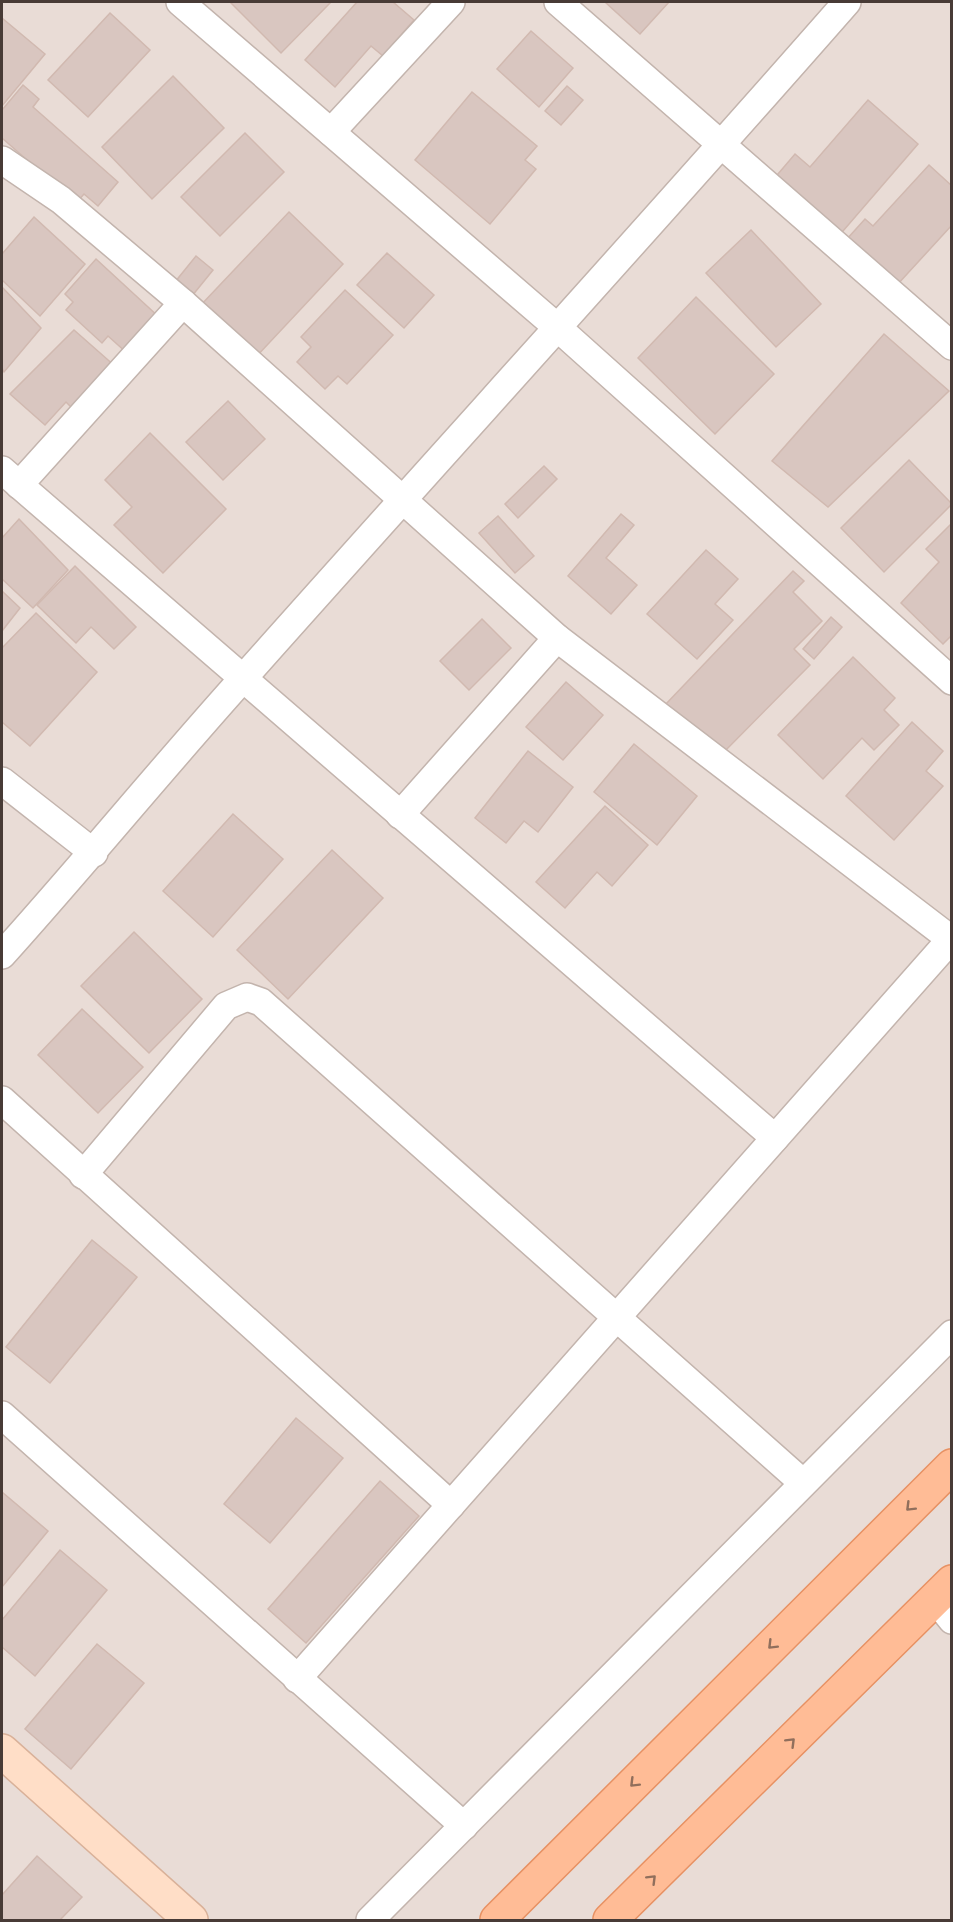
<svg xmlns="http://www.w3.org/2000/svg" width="953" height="1922" font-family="'Varela Round',sans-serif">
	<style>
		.residential { fill: #e9dcd6 }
		.building { fill: #d9c6c0; stroke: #d1b9b0; stroke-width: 1.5 }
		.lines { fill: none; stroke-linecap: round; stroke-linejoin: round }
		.street-casing { stroke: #c3b4ad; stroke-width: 30 }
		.secondary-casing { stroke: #d9b199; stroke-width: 36 }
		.primary-casing { stroke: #e79163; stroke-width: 36 }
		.street { stroke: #fff; stroke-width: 27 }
		.secondary { stroke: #ffdec7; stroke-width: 33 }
		.primary { stroke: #ffbc96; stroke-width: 33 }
		.oneway { stroke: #916f5c }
	</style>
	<rect width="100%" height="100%" fill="#f4ece8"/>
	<rect class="residential" x="2" y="2" width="949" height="1918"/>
	<g class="building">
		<polygon points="233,2 331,2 281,53 231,3"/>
		<polygon points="357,2 393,2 414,20 383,56 371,46 335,87 305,60"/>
		<polygon points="605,2 669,2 640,34"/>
		<polygon points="110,13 150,50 88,117 48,80"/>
		<polygon points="2,18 45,54 2,106"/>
		<polygon points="531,31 573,68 539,107 497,69"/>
		<polygon points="173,76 224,128 152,199 102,147"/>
		<polygon points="23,85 39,99 33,107 118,182 98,206 84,194 76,203 2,138 2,110"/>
		<polygon points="567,86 583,100 561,125 545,111"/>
		<polygon points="472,92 537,146 525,160 536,169 490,224 415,160"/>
		<polygon points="868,100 918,144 837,238 772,181 795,154 810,167"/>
		<polygon points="245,133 284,172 220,236 181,197"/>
		<polygon points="929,165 952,186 952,225 897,285 847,239 865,219 873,226"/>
		<polygon points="289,212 343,264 255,358 200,306"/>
		<polygon points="34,217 85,264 40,316 2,280 2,254"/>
		<polygon points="751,230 821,304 776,347 706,273"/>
		<polygon points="387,253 434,295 404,328 357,285"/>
		<polygon points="196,256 213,270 192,296 175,282"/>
		<polygon points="96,259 160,318 128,354 108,336 102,343 66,310 73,302 65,294"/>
		<polygon points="2,287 41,328 4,372 2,368"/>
		<polygon points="345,290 393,335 347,384 338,376 325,389 297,362 311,347 301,337"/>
		<polygon points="696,297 774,374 715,434 638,358"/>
		<polygon points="74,330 116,367 76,412 66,402 45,425 10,394"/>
		<polygon points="884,334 949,391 828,507 772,461"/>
		<polygon points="228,401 265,439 223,480 186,442"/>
		<polygon points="150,433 226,509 163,573 114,525 132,507 105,480"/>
		<polygon points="909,460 952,504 884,572 841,528"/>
		<polygon points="544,466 557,479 518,518 505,504"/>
		<polygon points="621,514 634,525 606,558 637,585 611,614 568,576"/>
		<polygon points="498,516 534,556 515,573 479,533"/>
		<polygon points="19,519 68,570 33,608 2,579 2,538"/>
		<polygon points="952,523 952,635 943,644 901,603 939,562 926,549"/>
		<polygon points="706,550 738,579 715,604 733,620 697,659 647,614"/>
		<polygon points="75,566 136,627 114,649 91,627 76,643 37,605"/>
		<polygon points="793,571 804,581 793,592 822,621 794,649 810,665 721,755 665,705"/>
		<polygon points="2,591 20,608 2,631"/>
		<polygon points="36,613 97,672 30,746 2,722 2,648"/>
		<polygon points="831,617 842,627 814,659 803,649"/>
		<polygon points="482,619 511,648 469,690 440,661"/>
		<polygon points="853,657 895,698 884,710 899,725 874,750 862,738 823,779 778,735"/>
		<polygon points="566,682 603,715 563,760 526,727"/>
		<polygon points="912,722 943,751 926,771 943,786 894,840 846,796"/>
		<polygon points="634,744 697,796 657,845 594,792"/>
		<polygon points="528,751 573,787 538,832 524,821 506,843 475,818"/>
		<polygon points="605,806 648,845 612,886 597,872 565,908 536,882"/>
		<polygon points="233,814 283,859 213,937 163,891"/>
		<polygon points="332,850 383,898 288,999 237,950"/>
		<polygon points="134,932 202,999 149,1053 81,986"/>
		<polygon points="82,1009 143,1067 98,1113 38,1055"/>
		<polygon points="92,1240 137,1277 50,1383 6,1347"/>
		<polygon points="296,1418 343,1458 270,1543 224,1504"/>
		<polygon points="380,1481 419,1516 306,1643 268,1609"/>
		<polygon points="2,1492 48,1531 2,1587"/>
		<polygon points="60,1550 107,1590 35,1676 2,1647 2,1620"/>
		<polygon points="97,1644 144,1683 71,1769 25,1729"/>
		<polygon points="37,1856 82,1897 60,1920 2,1920 2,1895"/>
	</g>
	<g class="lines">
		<defs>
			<g id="street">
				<polyline points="180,2 558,328 952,681"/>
				<polyline points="558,2 952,346"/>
				<polyline points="331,132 451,2"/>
				<polyline points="2,160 61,200 183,303 557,638 952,940"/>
				<polyline points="2,470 775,1138"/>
				<polyline points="19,485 183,303"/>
				<polyline points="2,781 94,853"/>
				<polyline points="400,815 557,638"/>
				<path d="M 2,955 C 85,863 163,767 246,675 C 446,450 649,228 847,2"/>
				<polyline points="2,1100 451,1505"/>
				<polyline points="83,1175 226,1006 247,997 261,1002 802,1482"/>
				<polyline points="2,1415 464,1826"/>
				<polyline points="935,1599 952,1620"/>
				<polyline points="297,1679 952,938"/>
				<polyline points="370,1920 952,1334"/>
			</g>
			<polyline id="secondary" points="2,1751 191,1920"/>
			<g id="primary">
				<polyline points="497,1920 952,1466"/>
				<polyline points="610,1920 952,1582"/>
			</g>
		</defs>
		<use href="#street" class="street-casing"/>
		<use href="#secondary" class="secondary-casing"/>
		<use href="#primary" class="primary-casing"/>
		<use href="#street" class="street"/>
		<use href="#secondary" class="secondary"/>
		<use href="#primary" class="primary"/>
	</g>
	<defs><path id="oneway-chevron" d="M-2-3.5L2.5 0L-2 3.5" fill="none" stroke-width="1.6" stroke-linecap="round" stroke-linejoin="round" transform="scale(1.5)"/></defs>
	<g class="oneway">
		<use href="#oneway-chevron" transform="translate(910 1507) rotate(135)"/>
		<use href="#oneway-chevron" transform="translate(772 1645) rotate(135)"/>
		<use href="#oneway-chevron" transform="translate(791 1742) rotate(-45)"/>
		<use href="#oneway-chevron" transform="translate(634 1783) rotate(135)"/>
		<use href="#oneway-chevron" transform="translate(652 1879) rotate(-45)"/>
	</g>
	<rect width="953" height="1922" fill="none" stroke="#483b36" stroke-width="6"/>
</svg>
